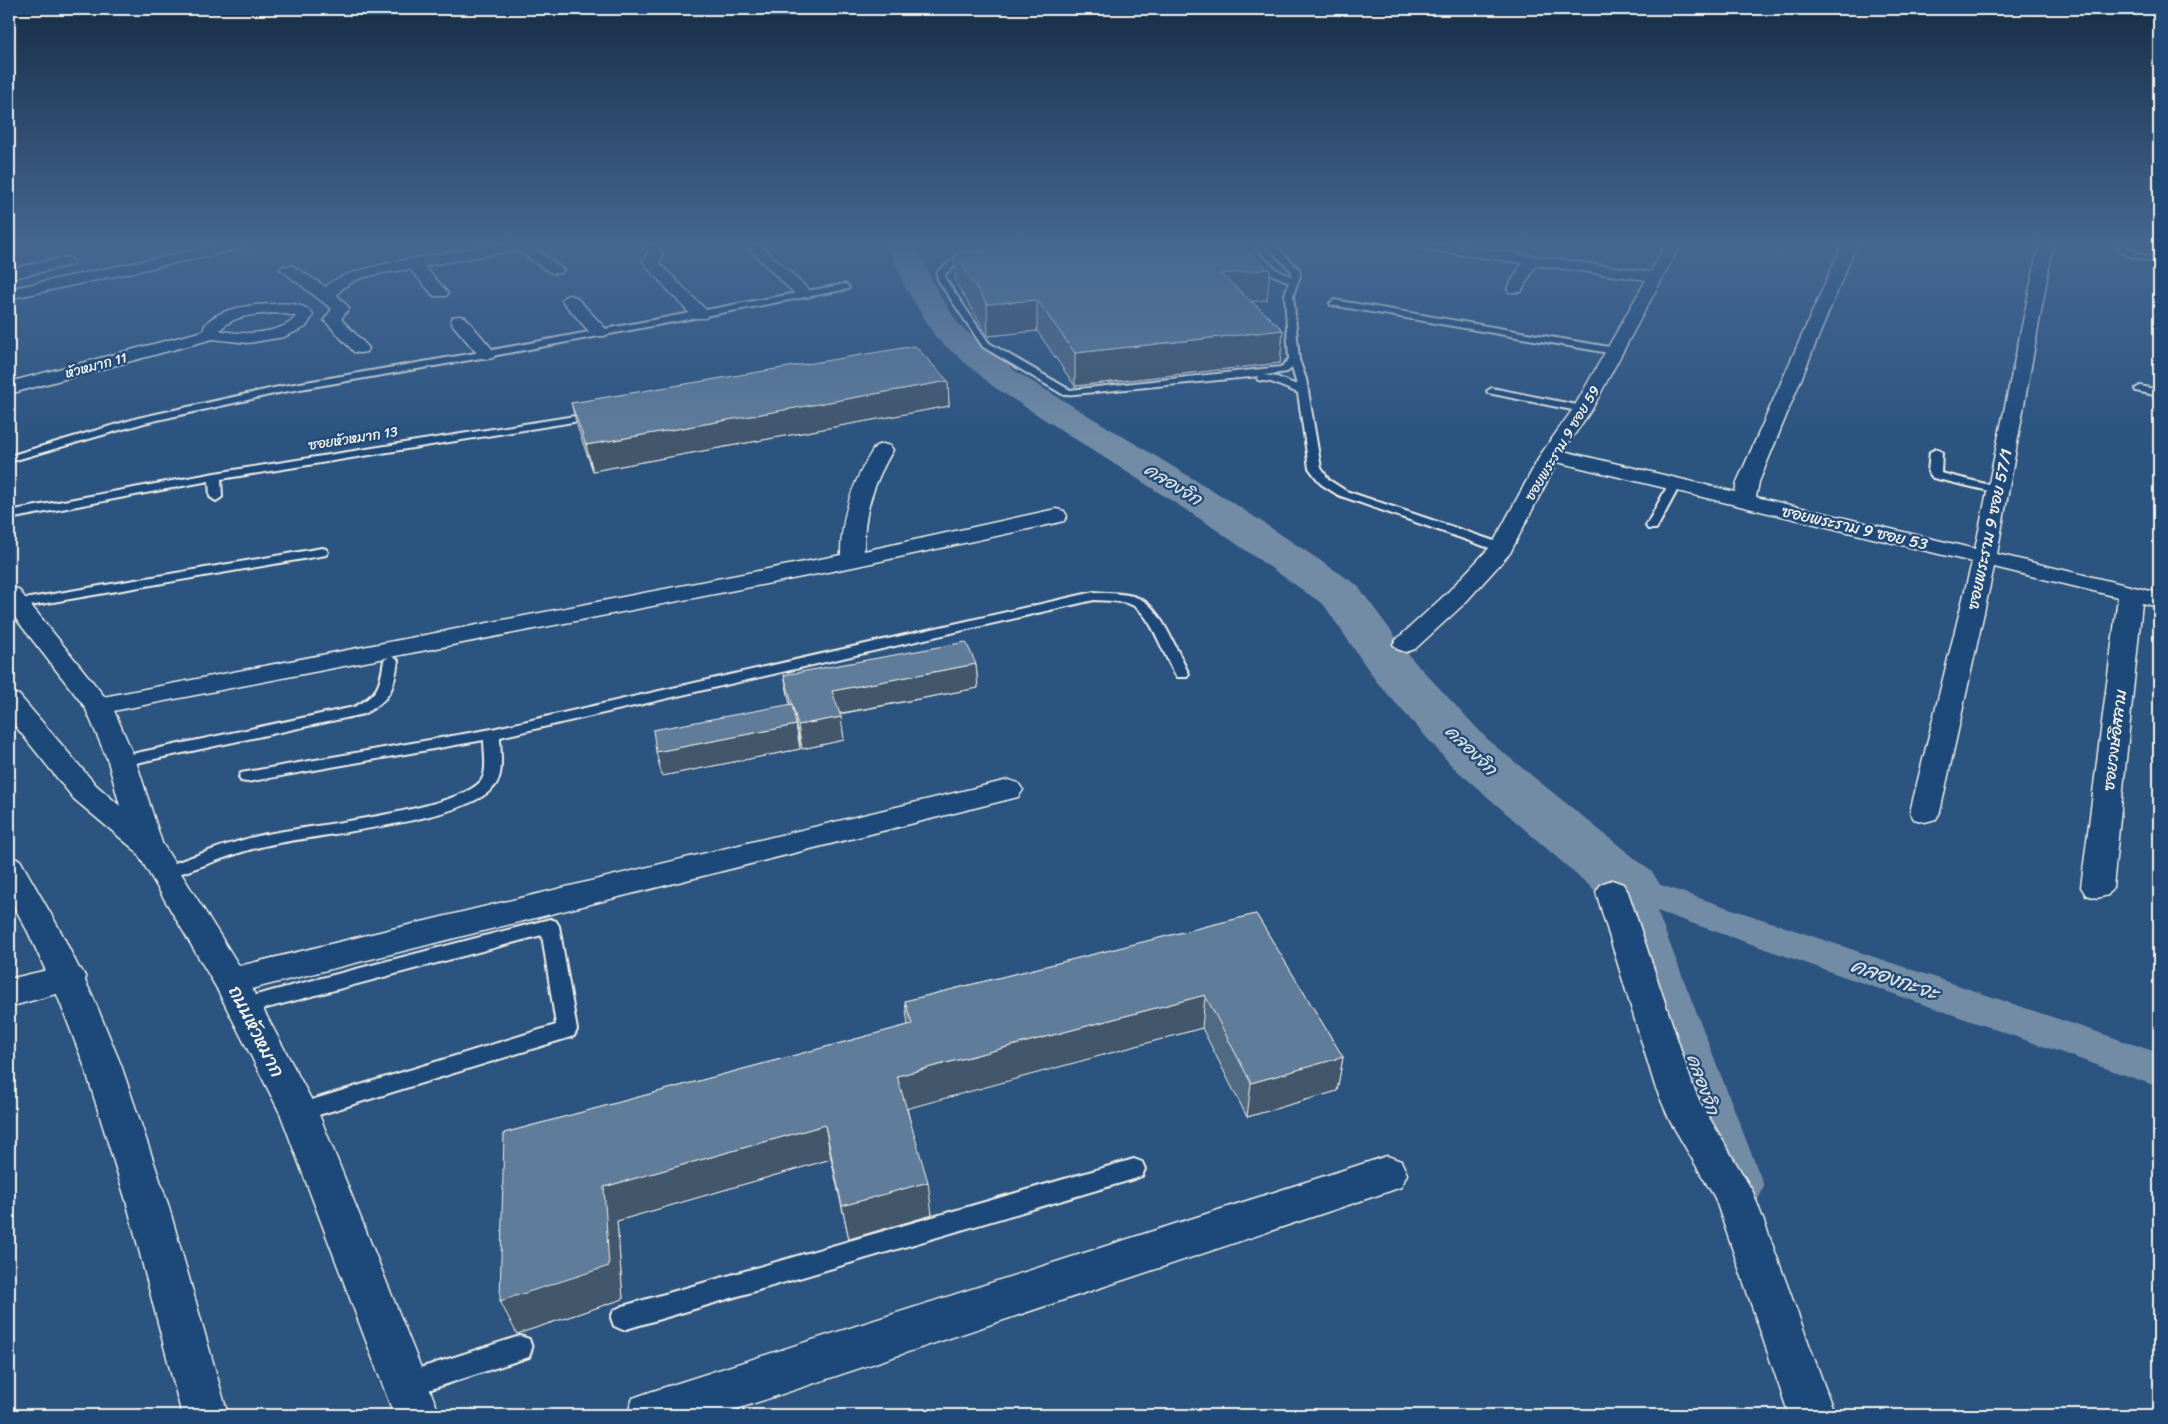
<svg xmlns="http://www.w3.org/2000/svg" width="2168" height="1424" font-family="Sriracha,'Playpen Sans Thai',sans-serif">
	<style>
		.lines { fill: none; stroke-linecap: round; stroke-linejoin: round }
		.canal { fill: #738ca6; fill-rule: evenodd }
		.river { fill: #738ca6; fill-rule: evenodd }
		.lane-casing { stroke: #f4f1e8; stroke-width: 4 }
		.street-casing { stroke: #f4f1e8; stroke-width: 3 }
		.secondary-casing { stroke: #f4f1e8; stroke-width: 3 }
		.lane { fill: #1f4a7a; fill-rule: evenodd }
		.street { fill: #1f4a7a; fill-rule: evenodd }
		.secondary { fill: #1f4a7a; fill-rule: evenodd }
		.wall { fill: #516a84; stroke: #f4f1e8 }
		.shaded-wall { fill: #42566c; stroke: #f4f1e8 }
		.building { fill: #5e7b9a; stroke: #f4f1e8 }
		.labels { text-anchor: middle; stroke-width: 4.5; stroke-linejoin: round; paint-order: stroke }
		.far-street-label { font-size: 14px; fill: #f4f1e8; stroke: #1f4a7a }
		.street-label { font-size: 16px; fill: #f4f1e8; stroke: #1f4a7a }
		.water-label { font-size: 18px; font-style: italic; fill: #dadddb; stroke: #1f4a7a }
		.near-street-label { font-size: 19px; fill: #f4f1e8; stroke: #1f4a7a }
		.near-water-label { font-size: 21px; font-style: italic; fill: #dadddb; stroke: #1f4a7a }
	</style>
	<rect width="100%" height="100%" fill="#2c5481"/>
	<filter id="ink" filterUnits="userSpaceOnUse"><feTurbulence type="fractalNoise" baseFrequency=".02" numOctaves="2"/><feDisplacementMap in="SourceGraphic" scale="10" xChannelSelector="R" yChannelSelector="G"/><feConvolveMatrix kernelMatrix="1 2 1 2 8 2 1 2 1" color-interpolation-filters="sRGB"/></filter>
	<g filter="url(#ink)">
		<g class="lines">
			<polygon class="canal" points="1631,875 2159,1053 2159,1087 1657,911 1764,1186 1758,1200 1742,1206 1726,1200 1613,888 1619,879"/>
			<polygon class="river" points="888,245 916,245 935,287 959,325 1018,373 1238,506 1357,585 1412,659 1490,742 1653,873 1662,888 1653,903 1631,910 1609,903 1452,766 1376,681 1324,605 1208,524 994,387 936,338 905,287"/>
			<defs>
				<g id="lane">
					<path d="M 1249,245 L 1257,245 L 1254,250 L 1277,270 L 1292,277 L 1291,270 L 1265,245 L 1274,245 L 1299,269 L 1300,276 L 1293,295 L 1299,360 L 1306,379 L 1321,468 L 1329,480 L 1346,491 L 1506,545 L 1508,548 L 1506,551 L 1498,551 L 1338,495 L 1321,484 L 1309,468 L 1298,393 L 1271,382 L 1258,380 L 1257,378 L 1260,376 L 1064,395 L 983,347 L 938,280 L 937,273 C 946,263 962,252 976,253 L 976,257 L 957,264 L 945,274 L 946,280 L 989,343 L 1070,390 L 1281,367 L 1289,359 L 1285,295 L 1289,282 L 1271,274 L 1247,252 L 1246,250 ZM 1292,368 L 1297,385 L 1277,377 L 1264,375 L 1287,372 Z"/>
					<path d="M 2115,245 L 2123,245 L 2139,254 L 2159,258 L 2159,262 C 2145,260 2124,258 2115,245 Z"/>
					<polygon points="845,284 849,287 848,289 487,357 283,392 144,423 9,462 9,456 138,418 283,386 487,351"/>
					<polygon points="1334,300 1615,348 1620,351 1615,354 1331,305 1330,303"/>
					<polygon points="2140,386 2159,390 2159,396 2136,391 2135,389"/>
					<polygon points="1492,388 1582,406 1587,409 1582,412 1488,393 1487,391"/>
					<polygon points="594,413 599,416 598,418 221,479 222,497 216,501 210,497 209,481 9,519 9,511 215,473"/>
					<polygon points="1936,449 1942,452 1941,473 2002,488 2004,490 1998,493 1933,478 1928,472 1930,452"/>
					<polygon points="1674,482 1680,485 1658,526 1656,529 1648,529 1646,526 1668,485"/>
					<polygon points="322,548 326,549 328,552 326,555 18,608 11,604 18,600"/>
					<path d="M 1094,592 C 1110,594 1130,592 1144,601 C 1163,613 1178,654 1189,674 L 1187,677 L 1177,677 C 1164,659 1153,615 1132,605 C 1121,600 1106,601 1094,600 L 500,737 C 500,753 505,776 493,788 C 460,823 315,834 264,846 C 230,854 197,869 163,879 L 157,877 L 154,873 L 157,869 C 191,858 226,843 262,835 C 305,826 456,811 481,781 C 488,772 484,751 484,740 L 247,782 L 241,781 L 239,777 L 241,773 L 492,729 Z"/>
					<path d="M 391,656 L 398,660 C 394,689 391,699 364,714 L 122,766 L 116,765 L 114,761 L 116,757 L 122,756 L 354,707 C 379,694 380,686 384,660 Z"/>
					<polygon points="550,919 556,921 559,926 577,1030 574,1036 299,1121 292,1118 288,1112 292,1106 556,1025 542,935 244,1014 237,1011 234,1006 237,1001 244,998"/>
					<polygon points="1134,1159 1142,1162 1145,1169 1142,1176 1134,1179 623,1330 614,1326 611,1318 614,1310 623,1306"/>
					<polygon points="520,1336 529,1339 532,1348 529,1357 407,1397 398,1393 394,1384 398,1375"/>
				</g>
				<g id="street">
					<polygon points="219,245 246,245 244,248 239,249 9,299 9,289"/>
					<path d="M 494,245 L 530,245 L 564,270 L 561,273 L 551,273 L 517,250 L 424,266 L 448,293 L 446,296 L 434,296 L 410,269 C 387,273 351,274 337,295 L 349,308 L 341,319 L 369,348 L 366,352 L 360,353 L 354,352 L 324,320 L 332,309 L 280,269 L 283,266 L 293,266 L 326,287 C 342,265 463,251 494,245 Z"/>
					<polygon points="641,245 657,245 662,251 662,257 659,263 706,310 708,314 706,318 694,318 647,267 643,260 648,252"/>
					<polygon points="745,245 760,245 810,291 812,294 810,297 798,297"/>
					<polygon points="1415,245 1454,245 1650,272 1666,245 1680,245 1592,409 1563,451 1735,492 1737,482 1842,245 1856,245 1759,482 1756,497 1975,549 2039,245 2053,245 1997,554 2159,593 2159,607 2142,603 2113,887 2108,895 2097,898 2086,895 2081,887 2118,597 1994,567 1940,812 1936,819 1925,822 1914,819 1910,812 1972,562 1557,462 1510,553 1464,604 1415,649 1406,652 1397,649 1393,644 1397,639 1446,594 1492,545 1541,454 1573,409 1646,280 1536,265 1521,292 1509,292 1507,289 1522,263 1422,249 1417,248"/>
					<polygon points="66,257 71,259 74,262 71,265 9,279 9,269"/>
					<polygon points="570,295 576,297 605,328 608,332 605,336 593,336 564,303 562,300 564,297"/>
					<path d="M 271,304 C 284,303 305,302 313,315 L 306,327 L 284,337 L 248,343 L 213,339 L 9,394 L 9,382 L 203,331 C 208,309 251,305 271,304 ZM 279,313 L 296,316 C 285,334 238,336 220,330 C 234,314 259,314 279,313 Z"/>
					<polygon points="459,316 465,317 493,350 496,354 493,358 487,359 481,358 453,325 451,321 453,317"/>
					<path d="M 883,444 L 890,446 L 893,450 C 874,482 863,513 864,551 L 1056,509 L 1064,511 L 1067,516 L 1064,521 L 1056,523 L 853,567 L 98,714 L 88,712 L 84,706 L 88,700 L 98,698 L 841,555 C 841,516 852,483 873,450 L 876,446 Z"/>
					<polygon points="1008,780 1018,783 1023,790 1018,797 231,994 219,990 214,981 219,972 231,968"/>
					<polygon points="1612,880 1623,884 1628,892 1693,1086 1700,1102 1753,1192 1835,1415 1789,1415 1715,1198 1670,1121 1655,1086 1596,892 1601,884"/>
					<polygon points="69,965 81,969 86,978 81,987 9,1007 9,979"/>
					<polygon points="1387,1156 1401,1161 1407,1174 1401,1187 1387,1192 719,1415 627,1415 633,1398 650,1392"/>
				</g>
				<g id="secondary">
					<polygon points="9,587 18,589 112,706 136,761 162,843 243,972 318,1112 440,1415 394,1415 280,1113 216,987 136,851 74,799 9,718 9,693 19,695 96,785 120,806 108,761 85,707 9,610"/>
					<polygon points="9,857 20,860 61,932 93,997 121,1065 168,1204 228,1415 182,1415 127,1204 84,1065 58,997 28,932 9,897"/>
				</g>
			</defs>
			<use href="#lane" class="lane-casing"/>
			<use href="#street" class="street-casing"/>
			<use href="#secondary" class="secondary-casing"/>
			<use href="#lane" class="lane"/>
			<use href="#street" class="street"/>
			<use href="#secondary" class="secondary"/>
		</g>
		<g class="wall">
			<polygon points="1001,245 1240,245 1267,300 1251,301 1283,330 1280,363 1075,386 1037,331 988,336 956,283 954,253 1001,249"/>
			<polygon points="948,381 949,406 593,471 578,429 571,403"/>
			<polygon points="976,664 978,688 840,714 844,740 802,749 797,729 800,749 662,776 790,705 784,675"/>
			<polygon points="1256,914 1343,1057 1337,1091 1247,1117 1202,1028 907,1108 932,1215 849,1239 831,1159 617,1221 623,1299 517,1334 504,1133 908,1025 905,1001"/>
		</g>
		<g class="shaded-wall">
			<polygon points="1270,269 1267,300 1220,304 1221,274"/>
			<polygon points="1037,300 1037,331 988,336 987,304"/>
			<polygon points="1283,330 1280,363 1075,386 1075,353"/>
			<polygon points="948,381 949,406 593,471 586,445"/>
			<polygon points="976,664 978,688 836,714 832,691"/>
			<polygon points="841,717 844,740 802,749 798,725"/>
			<polygon points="796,725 800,749 662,776 656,752"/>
			<polygon points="1205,995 1202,1028 902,1110 897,1076"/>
			<polygon points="1343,1057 1337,1091 1247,1117 1251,1083"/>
			<polygon points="825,1125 831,1159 617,1221 623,1299 517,1334 500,1301 604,1187"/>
			<polygon points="928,1182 932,1215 849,1239 842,1206"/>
		</g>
		<g class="building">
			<polygon points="1003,245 1240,245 1270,269 1221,274 1283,330 1075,353 1037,300 987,304 954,253 1006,248"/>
			<polygon points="915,346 948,381 586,445 571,403"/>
			<polygon points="966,642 976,664 832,691 841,717 798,725 784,675"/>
			<polygon points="792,704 796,725 656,752 653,730"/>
			<polygon points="1256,914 1343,1057 1251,1083 1205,995 897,1076 928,1182 842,1206 825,1125 604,1187 609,1266 500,1301 504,1133 912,1024 905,1001"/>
		</g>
	</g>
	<linearGradient id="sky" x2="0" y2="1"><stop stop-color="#182e47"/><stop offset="0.55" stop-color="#456792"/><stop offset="1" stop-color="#456792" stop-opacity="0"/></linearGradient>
	<rect width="2168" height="444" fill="url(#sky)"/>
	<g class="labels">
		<g class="far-street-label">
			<text transform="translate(96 365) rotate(-15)" y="5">หัวหมาก 11</text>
			<text transform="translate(353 438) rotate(-9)" y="5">ซอยหัวหมาก 13</text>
			<text transform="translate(1562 443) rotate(-59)" y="5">ซอยพระราม 9 ซอย 59</text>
		</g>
		<g class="street-label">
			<text transform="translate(1855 527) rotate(13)" y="6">ซอยพระราม 9 ซอย 53</text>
			<text transform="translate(1989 529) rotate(-78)" y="6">ซอยพระราม 9 ซอย 57/1</text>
			<text transform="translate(2114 740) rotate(-83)" y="6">ซอยวงษ์อิสลาม</text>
		</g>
		<g class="water-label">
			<text transform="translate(1173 484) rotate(32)" y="6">คลองจิก</text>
			<text transform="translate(1471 750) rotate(44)" y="6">คลองจิก</text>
			<text transform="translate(1703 1084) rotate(70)" y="6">คลองจิก</text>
		</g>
		<g class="near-street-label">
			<text transform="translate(257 1031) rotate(63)" y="7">ถนนหัวหมาก</text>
		</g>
		<g class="near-water-label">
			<text transform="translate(1895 979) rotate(19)" y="7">คลองกะจะ</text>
		</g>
	</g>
	<rect width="2168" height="1424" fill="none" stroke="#1f4a7a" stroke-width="30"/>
	<rect x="15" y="15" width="2138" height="1394" fill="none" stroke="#f4f1e8" stroke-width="2" filter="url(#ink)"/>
</svg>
